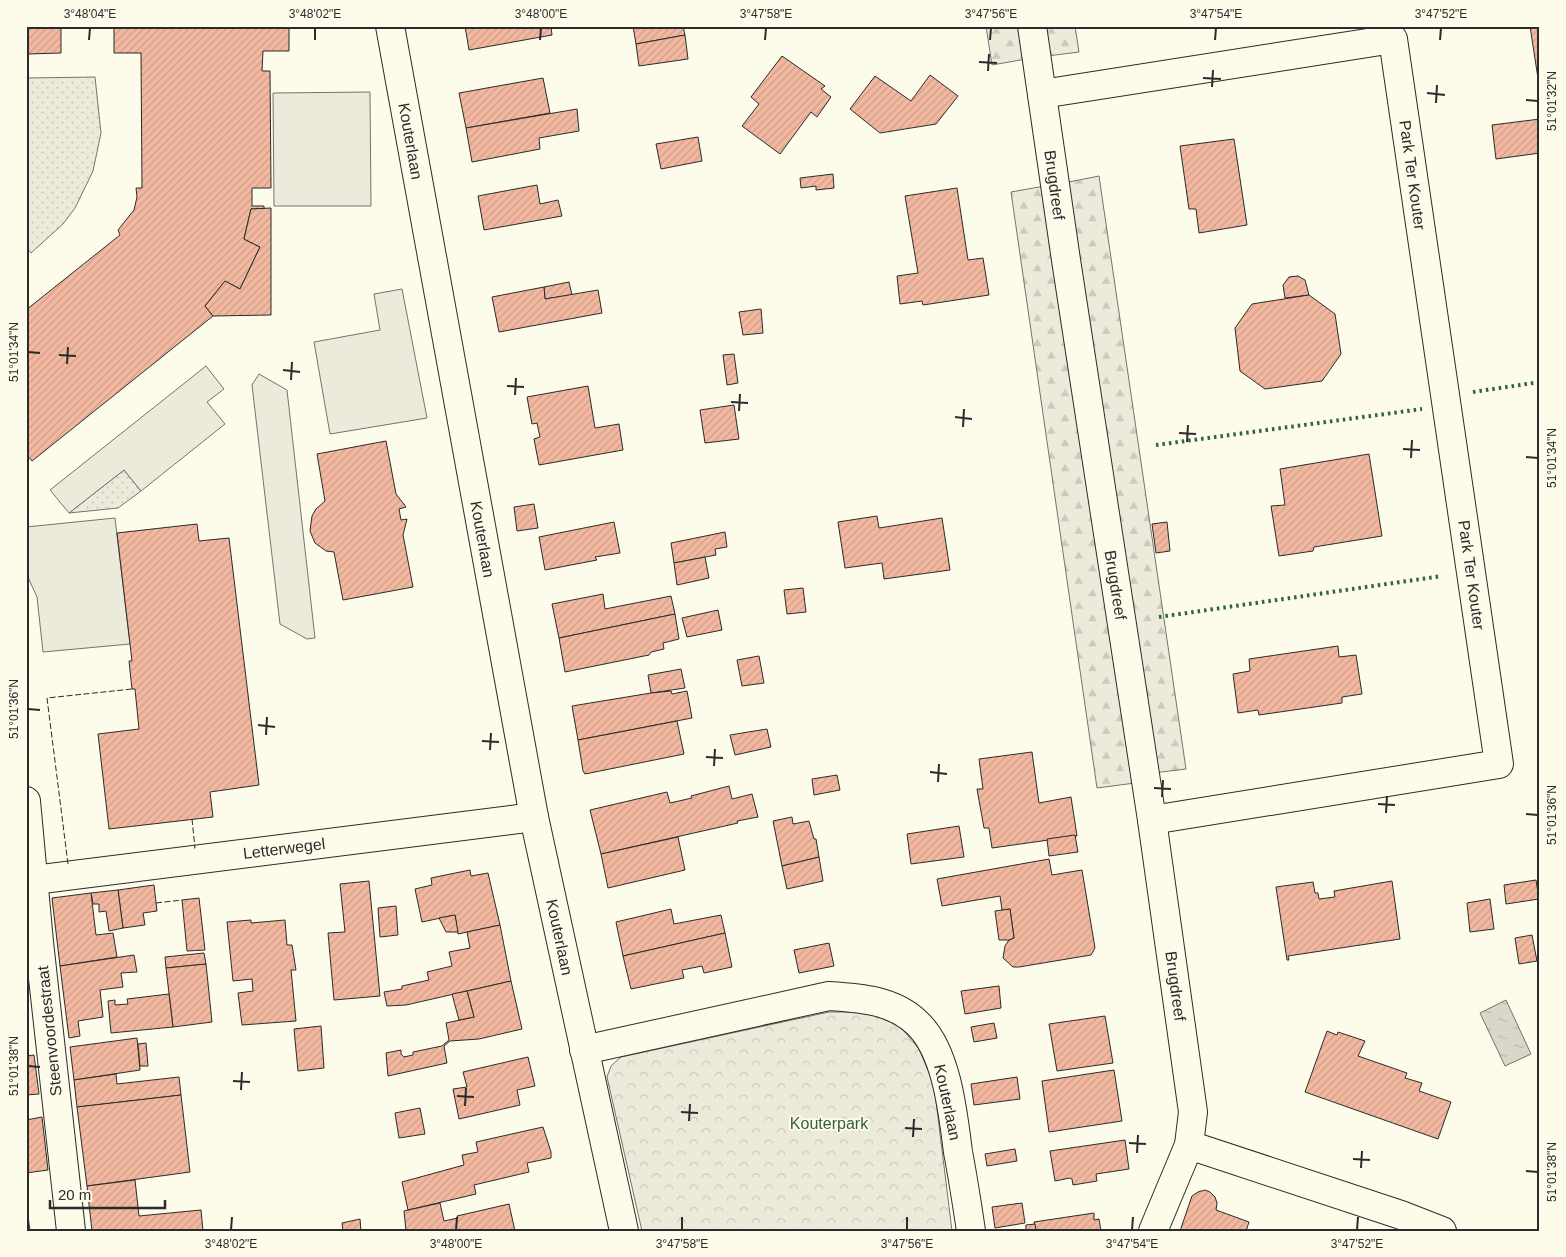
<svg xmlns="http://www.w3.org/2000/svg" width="1566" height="1257" font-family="Helvetica,sans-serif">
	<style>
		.grass { fill: url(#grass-dots); stroke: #74746e }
		.forest { fill: url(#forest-firs); stroke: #74746e }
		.park { fill: url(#park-crowns); stroke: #74746e }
		.parking { fill: #eceadb; stroke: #74746e }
		.water { fill: url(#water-ripples); stroke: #74746e }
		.building { fill: url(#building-hatch); stroke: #2b2b2b }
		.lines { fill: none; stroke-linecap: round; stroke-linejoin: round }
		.minor-casing { stroke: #2b2b2b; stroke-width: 30 }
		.minor { stroke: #fdfbea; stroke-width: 28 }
		.hedge { stroke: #34623c; stroke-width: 4; stroke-dasharray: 2.5 4; stroke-linecap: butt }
		.fence { stroke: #2b2b2b; stroke-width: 1; stroke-dasharray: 6 2.5; stroke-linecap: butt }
		.ticks { fill: none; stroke: #2b2b2b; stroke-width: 2 }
		.labels { text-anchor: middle; stroke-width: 4; stroke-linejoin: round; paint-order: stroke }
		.street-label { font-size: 16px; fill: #2b2b2b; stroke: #fdfbea }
		.park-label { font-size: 16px; fill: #34623c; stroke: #fdfbea }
		.neatline { fill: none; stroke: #2b2b2b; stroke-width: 2 }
		.ticks-label { font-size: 12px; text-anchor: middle; fill: #2b2b2b }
	</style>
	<defs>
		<pattern id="grass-dots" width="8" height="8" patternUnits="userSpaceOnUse" patternTransform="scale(1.25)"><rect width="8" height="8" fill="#ecebdb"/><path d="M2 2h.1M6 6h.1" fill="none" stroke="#cbcabc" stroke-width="1.8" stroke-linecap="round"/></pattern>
		<pattern id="forest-firs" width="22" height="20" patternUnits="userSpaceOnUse" patternTransform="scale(1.25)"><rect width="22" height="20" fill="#ecebdb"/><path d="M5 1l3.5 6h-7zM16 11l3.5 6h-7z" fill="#cbcabc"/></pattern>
		<pattern id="park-crowns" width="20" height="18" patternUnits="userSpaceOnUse" patternTransform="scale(1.25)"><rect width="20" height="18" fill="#ecebdb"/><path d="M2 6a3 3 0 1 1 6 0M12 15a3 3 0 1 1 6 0" fill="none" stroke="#cbcabc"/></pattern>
		<pattern id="water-ripples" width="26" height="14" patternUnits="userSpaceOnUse" patternTransform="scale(1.25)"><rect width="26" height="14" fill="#d8d7c9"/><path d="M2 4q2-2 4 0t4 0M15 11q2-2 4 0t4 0" fill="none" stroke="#bab9ad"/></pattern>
		<pattern id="building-hatch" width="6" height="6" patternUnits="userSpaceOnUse" patternTransform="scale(1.25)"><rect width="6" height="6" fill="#f2b8a0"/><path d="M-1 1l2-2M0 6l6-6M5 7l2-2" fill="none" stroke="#d09e8a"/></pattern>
	</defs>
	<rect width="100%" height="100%" fill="#fdfbea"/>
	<g class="grass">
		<polygon points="95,77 101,133 93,171 75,208 63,224 31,253 26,247 26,78"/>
		<polygon points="124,470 141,491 118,508 69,513"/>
	</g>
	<g class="forest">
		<polygon points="986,26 1021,26 1026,59 992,65"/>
		<polygon points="1042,26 1075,26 1079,52 1047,56"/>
		<polygon points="1099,176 1186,769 1153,773 1064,183"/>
		<polygon points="1045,186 1135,783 1097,788 1011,192"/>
	</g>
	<polygon class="park" points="829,1012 868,1012 899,1025 919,1049 934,1085 952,1231 642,1231 607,1077 611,1066 621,1057"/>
	<g class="parking">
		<polygon points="370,92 371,206 274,206 273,93"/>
		<polygon points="402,289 427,418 330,434 314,342 380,330 374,294"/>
		<polygon points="206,366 224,389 207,402 225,424 141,491 124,470 69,513 50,490"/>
		<polygon points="259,374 287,390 315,638 307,639 280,624 252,385"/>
		<polygon points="115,518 130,644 43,652 37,597 26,573 26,527"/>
	</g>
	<polygon class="water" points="1506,1000 1531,1054 1505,1066 1480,1013"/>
	<g class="building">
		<polygon points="27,26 61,26 61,53 27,54"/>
		<polygon points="114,26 289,26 289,51 263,51 262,71 270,71 271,188 252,188 252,206 264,206 264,209 251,209 244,239 260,247 240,289 225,281 205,306 213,316 32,461 26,454 26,310 120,235 118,230 134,210 137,197 136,188 142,188 141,53 114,53"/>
		<polygon points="465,26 551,26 552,35 469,50"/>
		<polygon points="633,26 683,26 685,35 636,44"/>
		<polygon points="1530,26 1540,26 1540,85 1539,85"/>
		<polygon points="685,35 688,59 639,66 636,44"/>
		<polygon points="782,56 825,86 821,89 831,97 817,117 811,112 780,154 742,126 759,104 751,97"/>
		<polygon points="930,75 958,96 936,124 880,133 850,109 875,76 911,101"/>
		<polygon points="543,78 550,113 466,128 459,93"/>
		<polygon points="577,109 579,131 539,138 540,149 472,162 466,128"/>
		<polygon points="1540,119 1540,153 1496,159 1492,125"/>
		<polygon points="698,137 702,161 661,169 656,144"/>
		<polygon points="1234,139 1247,225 1199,233 1196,209 1189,209 1180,146"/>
		<polygon points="833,174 834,188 816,190 816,186 801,188 800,178"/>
		<polygon points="537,185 540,204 558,200 562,216 484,230 478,196"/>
		<polygon points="957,188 968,260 983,258 989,295 923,305 922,301 900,304 897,276 918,273 905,196"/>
		<polygon points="271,208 271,315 213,316 205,306 225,281 240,289 260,247 244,239 251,209"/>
		<polygon points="1298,276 1305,280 1309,295 1285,298 1283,285 1289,277"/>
		<polygon points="569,282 572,295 545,299 544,287"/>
		<polygon points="544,287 545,299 598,290 602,313 499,332 492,297"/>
		<polygon points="1309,295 1335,314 1341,354 1322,381 1265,389 1240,371 1235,328 1252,304"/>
		<polygon points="761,309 763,333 743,335 739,312"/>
		<polygon points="734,354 738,383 727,385 723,355"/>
		<polygon points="588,386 595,428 619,424 623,450 539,465 534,439 540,437 537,423 532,424 527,397"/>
		<polygon points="734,405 739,439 705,443 700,410"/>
		<polygon points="386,441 396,494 406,507 399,509 401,520 407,519 403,535 413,587 343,600 334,552 326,551 315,543 310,531 312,516 316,509 325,501 317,454"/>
		<polygon points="1369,454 1382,536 1314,547 1313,551 1279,556 1271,506 1285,505 1280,469"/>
		<polygon points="534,504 538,528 517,531 514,507"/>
		<polygon points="877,516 879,528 942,518 950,570 884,579 882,563 845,568 838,522"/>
		<polygon points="614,522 620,553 595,557 597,560 545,570 539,537"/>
		<polygon points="1167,522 1170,551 1156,553 1152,524"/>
		<polygon points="197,524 199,541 229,538 259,785 210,792 213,817 109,829 98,734 139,729 135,689 132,689 129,661 132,661 117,533"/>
		<polygon points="725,532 727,547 715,549 716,555 674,563 671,543"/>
		<polygon points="705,557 709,578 677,585 674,563"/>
		<polygon points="803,588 806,612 787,614 784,590"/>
		<polygon points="603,594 605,609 671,596 675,614 559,638 552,604"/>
		<polygon points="718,610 722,630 687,637 682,618"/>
		<polygon points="675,614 679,639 663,643 664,649 651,652 649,655 565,672 559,638"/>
		<polygon points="1338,646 1339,657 1356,655 1362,694 1342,697 1342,703 1259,715 1258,710 1238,713 1233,674 1250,671 1249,659"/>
		<polygon points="759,656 764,683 742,686 737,660"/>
		<polygon points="681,669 685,688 651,693 648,675"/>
		<polygon points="671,691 672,694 687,691 692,718 578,740 572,706 651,693"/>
		<polygon points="677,721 684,754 585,774 583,771 578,740"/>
		<polygon points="767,729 771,747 735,755 730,735"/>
		<polygon points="1032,752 1039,803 1071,797 1077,836 992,848 989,828 984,828 977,789 983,789 979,759"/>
		<polygon points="837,775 840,790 814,795 812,779"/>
		<polygon points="729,786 732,799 752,794 758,817 737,821 738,823 601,854 590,810 667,792 670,803 692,798 691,796"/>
		<polygon points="792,817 793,824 809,821 814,839 816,839 819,857 782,866 773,821"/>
		<polygon points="959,826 964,857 911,864 907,834"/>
		<polygon points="1075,835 1078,852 1049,856 1047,839"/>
		<polygon points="678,837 685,870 608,888 601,854"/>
		<polygon points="819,857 823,881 787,889 782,866"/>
		<polygon points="1049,859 1052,875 1082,870 1095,948 1091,955 1019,967 1013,967 1003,958 1005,946 1009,940 1014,938 1010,909 1002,910 1000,896 942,906 937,879"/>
		<polygon points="470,870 471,876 488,873 500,925 458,934 455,915 422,922 415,889 432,885 431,878"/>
		<polygon points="1536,880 1539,899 1506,904 1504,885"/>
		<polygon points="369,881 380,996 334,1000 328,933 345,932 340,884"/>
		<polygon points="1392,881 1400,939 1288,956 1289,960 1287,960 1276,887 1313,882 1315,893 1318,893 1319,899 1335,897 1334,891"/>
		<polygon points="154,885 157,911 143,913 145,925 123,928 118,890"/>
		<polygon points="118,890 123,928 109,931 106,911 99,912 99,904 93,904 91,893"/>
		<polygon points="91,893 96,935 113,933 117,957 60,966 52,898"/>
		<polygon points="199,898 205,950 187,951 182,900"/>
		<polygon points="1490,899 1494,929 1470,932 1467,903"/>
		<polygon points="396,906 398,935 380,937 378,908"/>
		<polygon points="671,909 674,924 721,915 725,933 623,956 616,922"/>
		<polygon points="1010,909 1014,938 1009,940 999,940 995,911"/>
		<polygon points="455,915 458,932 446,932 439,918"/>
		<polygon points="251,920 251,923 285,920 287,945 292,945 296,970 291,970 296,1021 242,1025 238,993 253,991 252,979 233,981 227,922"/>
		<polygon points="500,925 511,981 406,1005 387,1006 384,992 402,989 402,986 429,980 427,972 452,966 449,952 470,948 467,932"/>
		<polygon points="725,933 732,967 704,973 702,966 682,970 684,978 631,989 623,956"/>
		<polygon points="1532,935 1537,961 1519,964 1515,938"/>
		<polygon points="829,943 834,966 799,973 794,950"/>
		<polygon points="204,953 206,964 166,968 165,957"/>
		<polygon points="134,955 137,972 121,973 123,987 100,990 103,1017 78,1021 80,1036 69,1038 60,966"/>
		<polygon points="206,964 212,1022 173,1027 166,968"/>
		<polygon points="511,981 522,1029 479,1039 450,1041 444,1046 447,1063 388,1076 386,1053 401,1050 401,1054 404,1057 413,1055 413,1052 442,1046 449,1040 446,1023 474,1017 467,991"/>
		<polygon points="999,986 1001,1008 965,1014 961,991"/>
		<polygon points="467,991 474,1017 459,1020 452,994"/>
		<polygon points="169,994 173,1027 111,1033 108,1001 115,1000 115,1005 128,1004 127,999"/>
		<polygon points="1105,1016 1113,1063 1057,1071 1049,1024"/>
		<polygon points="994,1023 997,1038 974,1042 971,1027"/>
		<polygon points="321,1026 324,1068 298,1071 294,1029"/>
		<polygon points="1327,1031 1337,1035 1338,1032 1365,1041 1358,1056 1407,1073 1405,1078 1422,1083 1419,1091 1451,1102 1438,1139 1305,1092"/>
		<polygon points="137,1038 140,1070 74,1080 70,1047"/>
		<polygon points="146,1043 148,1066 140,1066 138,1044"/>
		<polygon points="34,1055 39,1094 26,1095 26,1056"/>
		<polygon points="528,1057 535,1086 517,1090 520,1105 459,1119 453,1089 467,1087 463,1072"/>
		<polygon points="1114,1070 1122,1121 1049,1132 1042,1081"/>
		<polygon points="116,1074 117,1084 179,1077 181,1095 77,1107 74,1080"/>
		<polygon points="1017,1077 1020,1099 974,1105 971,1084"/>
		<polygon points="181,1095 190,1172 87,1186 77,1107"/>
		<polygon points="420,1108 425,1134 399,1138 395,1113"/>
		<polygon points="42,1117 48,1170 26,1173 26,1120"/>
		<polygon points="543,1127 551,1152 551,1158 527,1163 529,1172 474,1185 476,1194 408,1210 402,1182 464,1165 462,1155 478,1152 476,1142"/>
		<polygon points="1125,1140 1129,1169 1096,1174 1097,1181 1073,1185 1072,1179 1070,1178 1055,1181 1050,1151"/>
		<polygon points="1015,1149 1017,1161 987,1166 985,1154"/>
		<polygon points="135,1180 139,1216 201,1210 203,1231 92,1231 87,1186"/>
		<polygon points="1205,1190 1210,1192 1215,1197 1217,1203 1216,1210 1249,1222 1246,1231 1180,1231 1192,1196 1198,1192"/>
		<polygon points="26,1201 30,1231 26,1231"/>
		<polygon points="440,1203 444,1221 458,1218 457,1216 509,1204 515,1231 406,1231 404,1211"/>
		<polygon points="1022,1203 1025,1223 995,1228 992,1207"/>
		<polygon points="1094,1213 1094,1220 1099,1219 1101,1231 1036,1231 1034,1222"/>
		<polygon points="360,1219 361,1231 343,1231 342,1223"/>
		<polygon points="1035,1224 1036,1231 1026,1231 1026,1225"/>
	</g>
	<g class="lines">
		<defs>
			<g id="minor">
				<polyline points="390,26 534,817 624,1231"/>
				<polyline points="1032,26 1066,260 1152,820 1193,1112 1189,1145 1153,1231"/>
				<polyline points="1042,94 1393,39 1499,764 1152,820"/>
				<polyline points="26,801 39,942 71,1231"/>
				<polyline points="34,880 534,817"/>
				<path d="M 584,1050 L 829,996 C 861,998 893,1000 917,1023 C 947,1051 953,1113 958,1152 C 963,1178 967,1204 971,1231"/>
				<polyline points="1189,1145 1401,1215 1442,1231"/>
			</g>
		</defs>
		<use href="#minor" class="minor-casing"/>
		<use href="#minor" class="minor"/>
		<g class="hedge">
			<polyline points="1473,392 1540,382"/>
			<polyline points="1156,445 1422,409"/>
			<polyline points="1159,617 1442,576"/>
			<polyline points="1538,727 1540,726"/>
		</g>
		<g class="fence">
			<polyline points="192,819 195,848 194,848"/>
			<polyline points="68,864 47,698 132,689"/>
			<polyline points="156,903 182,900"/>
		</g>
	</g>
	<path class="ticks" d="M 89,40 L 90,28M 315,40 L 315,28M 540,40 L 541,28M 765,40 L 766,28M 990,40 L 991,28M 1215,40 L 1216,28M 1440,40 L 1441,28M 979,62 L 997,63M 988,71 L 989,54M 1203,78 L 1221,79M 1212,87 L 1213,70M 1427,93 L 1445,95M 1526,100 L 1538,101M 1436,103 L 1437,85M 28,352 L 40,353M 59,355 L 76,356M 67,364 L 68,347M 283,370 L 300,372M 291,380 L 292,362M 507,386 L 524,387M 515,395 L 516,378M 731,402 L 748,403M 739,411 L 740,394M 955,417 L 972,419M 963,427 L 964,409M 1179,433 L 1196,434M 1187,442 L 1188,425M 1403,449 L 1420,450M 1526,457 L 1538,458M 1411,458 L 1412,440M 28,709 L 40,710M 258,725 L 275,727M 266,735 L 267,717M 482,741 L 499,742M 490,750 L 491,733M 706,757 L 723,758M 714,766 L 715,749M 930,772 L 947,774M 938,782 L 939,764M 1154,788 L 1171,789M 1162,797 L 1163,780M 1378,804 L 1395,805M 1386,813 L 1387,796M 1526,814 L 1538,815M 28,1066 L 40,1067M 233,1081 L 250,1082M 241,1090 L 242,1072M 457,1096 L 474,1097M 465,1106 L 466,1088M 681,1112 L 698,1113M 689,1121 L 690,1104M 905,1128 L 922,1129M 913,1137 L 914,1119M 1129,1143 L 1146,1144M 1137,1153 L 1138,1135M 1353,1159 L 1370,1160M 1361,1168 L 1362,1151M 1526,1171 L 1538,1172M 231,1230 L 232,1217M 456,1230 L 457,1217M 682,1230 L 682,1217M 907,1230 L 907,1217M 1132,1230 L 1133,1217M 1357,1230 L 1358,1217"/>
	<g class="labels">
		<g class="street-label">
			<text transform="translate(411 141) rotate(80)" y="6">Kouterlaan</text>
			<text transform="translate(1413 175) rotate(82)" y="6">Park Ter Kouter</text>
			<text transform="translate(1055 185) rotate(82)" y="6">Brugdreef</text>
			<text transform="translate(483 539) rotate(80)" y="6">Kouterlaan</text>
			<text transform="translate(1472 575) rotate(82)" y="6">Park Ter Kouter</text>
			<text transform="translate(1116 585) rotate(81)" y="6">Brugdreef</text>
			<text transform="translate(284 848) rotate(-7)" y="6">Letterwegel</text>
			<text transform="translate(560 937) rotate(78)" y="6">Kouterlaan</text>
			<text transform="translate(1176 986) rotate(82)" y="6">Brugdreef</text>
			<text transform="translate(49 1031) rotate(-96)" y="6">Steenvoordestraat</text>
			<text transform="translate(948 1102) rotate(78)" y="6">Kouterlaan</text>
		</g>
		<g class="park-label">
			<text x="829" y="1129">Kouterpark</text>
		</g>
	</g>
	<rect width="1566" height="1257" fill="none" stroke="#fdfbea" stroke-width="55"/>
	<path d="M50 1200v8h115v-8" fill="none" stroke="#2b2b2b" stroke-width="2.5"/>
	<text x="58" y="1200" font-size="15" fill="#2b2b2b" stroke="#fdfbea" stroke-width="4" paint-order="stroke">20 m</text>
	<rect x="28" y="28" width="1510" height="1202" class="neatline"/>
	<g class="ticks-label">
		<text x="90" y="18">3°48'04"E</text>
		<text x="315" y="18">3°48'02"E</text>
		<text x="541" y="18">3°48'00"E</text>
		<text x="766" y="18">3°47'58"E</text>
		<text x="991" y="18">3°47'56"E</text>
		<text x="1216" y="18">3°47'54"E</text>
		<text x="1441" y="18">3°47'52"E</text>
		<text transform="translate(1552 101) rotate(-90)" y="4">51°01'32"N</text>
		<text transform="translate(14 352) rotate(-90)" y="4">51°01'34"N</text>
		<text transform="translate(1552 458) rotate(-90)" y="4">51°01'34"N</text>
		<text transform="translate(14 709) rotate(-90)" y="4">51°01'36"N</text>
		<text transform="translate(1552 815) rotate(-90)" y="4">51°01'36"N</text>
		<text transform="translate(14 1066) rotate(-90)" y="4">51°01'38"N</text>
		<text transform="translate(1552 1172) rotate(-90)" y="4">51°01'38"N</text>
		<text x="231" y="1248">3°48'02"E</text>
		<text x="456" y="1248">3°48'00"E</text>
		<text x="682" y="1248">3°47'58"E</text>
		<text x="907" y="1248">3°47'56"E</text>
		<text x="1132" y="1248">3°47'54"E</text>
		<text x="1357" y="1248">3°47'52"E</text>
	</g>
</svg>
